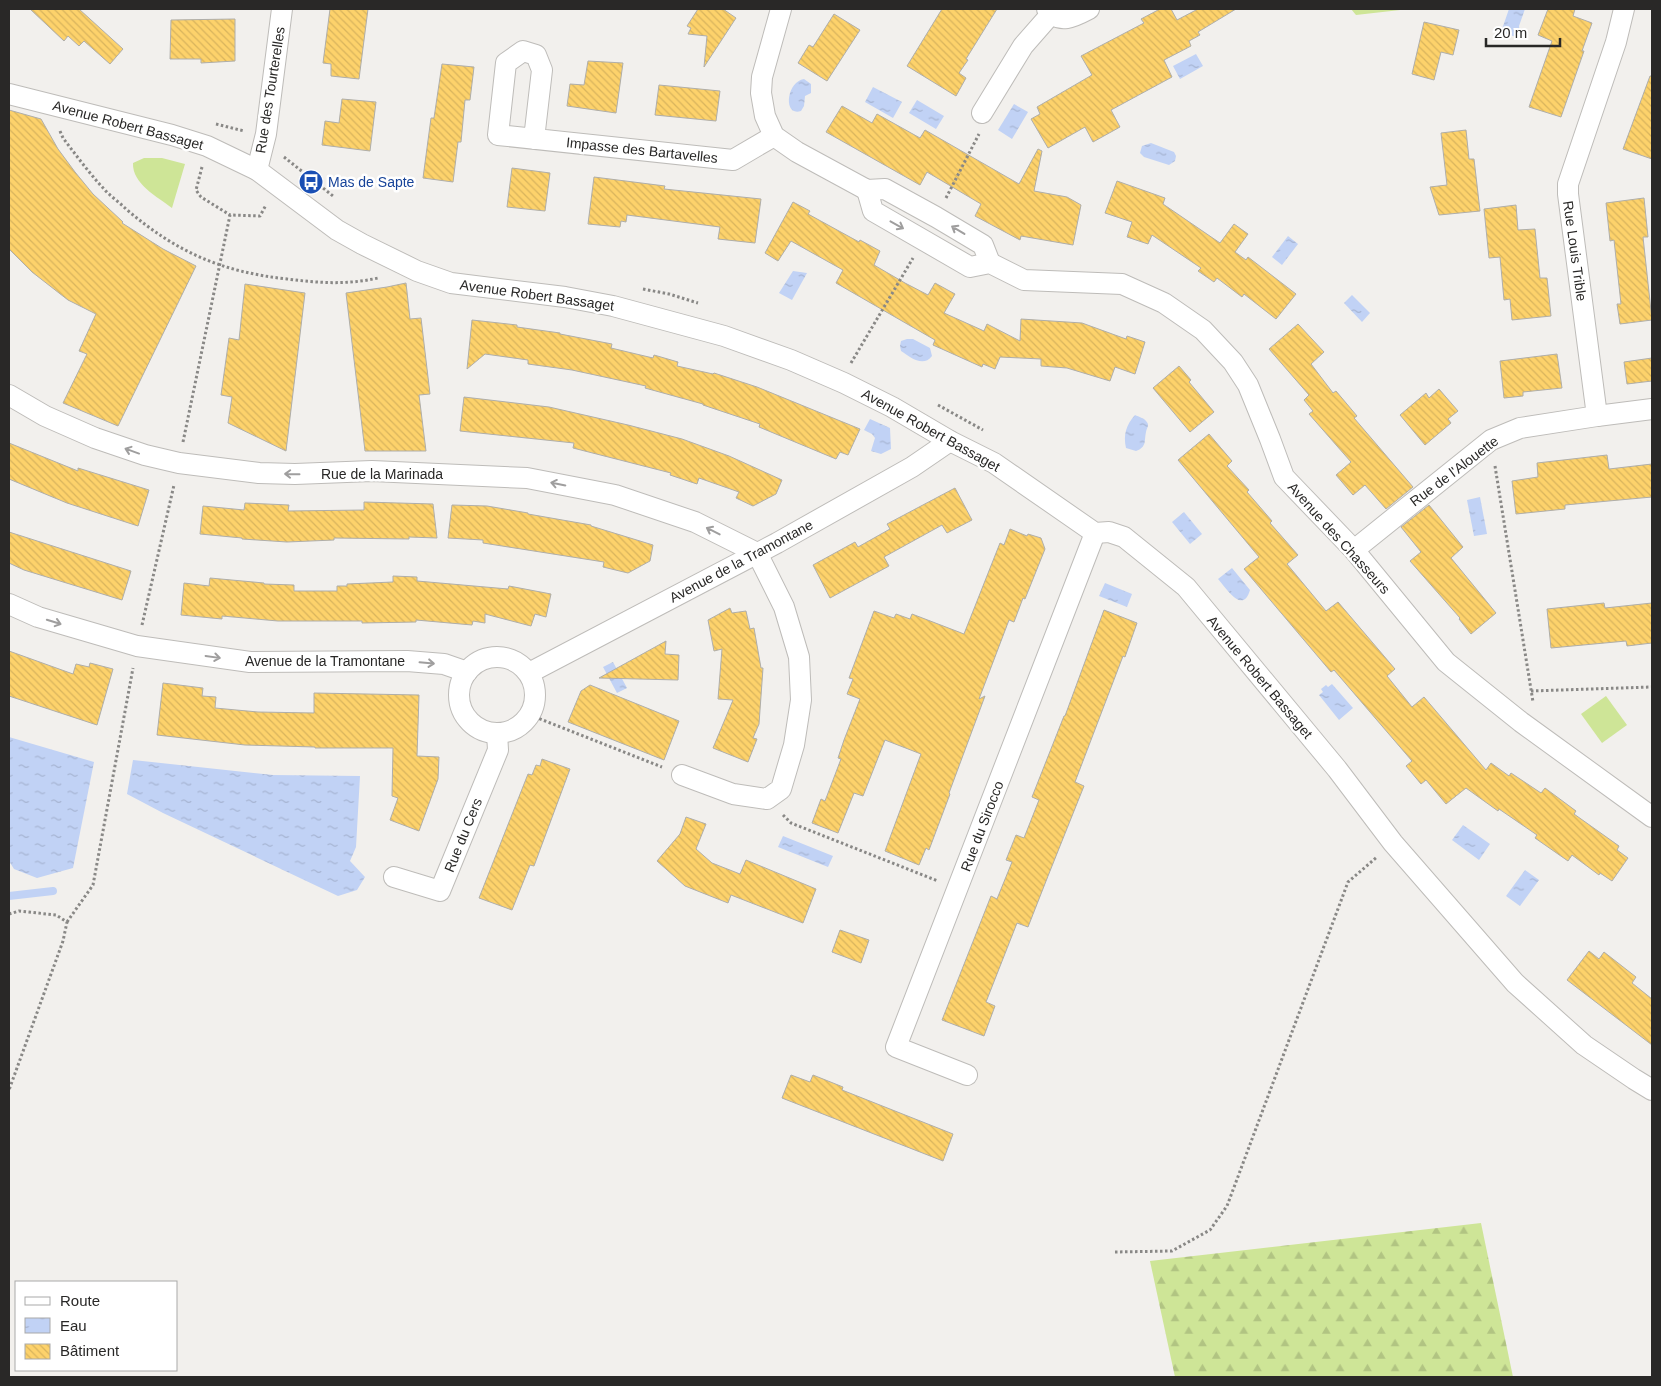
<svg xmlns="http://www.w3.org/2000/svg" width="1661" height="1386" font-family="Helvetica,sans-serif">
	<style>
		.forest { fill: url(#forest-firs) }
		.pitch { fill: #cee597 }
		.water { fill: url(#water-ripples) }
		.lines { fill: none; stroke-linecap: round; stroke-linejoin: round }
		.stream { stroke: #c1d2f5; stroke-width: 8 }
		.building { fill: url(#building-back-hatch); stroke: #afaeaa }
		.minor-casing { stroke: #bebcb9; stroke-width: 22 }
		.path { stroke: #898886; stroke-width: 3; stroke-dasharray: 2.5 2.5; stroke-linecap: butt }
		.minor { stroke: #fff; stroke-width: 20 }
		.oneway { stroke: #9f9e9e }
		.labels { text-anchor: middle; stroke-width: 5; stroke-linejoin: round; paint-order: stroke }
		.street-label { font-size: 14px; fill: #292827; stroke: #fff }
		.transit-label { font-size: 14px; fill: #164399; stroke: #fff; text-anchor: start }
	</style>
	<defs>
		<pattern id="forest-firs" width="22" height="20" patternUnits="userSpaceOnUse" patternTransform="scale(1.25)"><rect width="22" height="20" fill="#cee597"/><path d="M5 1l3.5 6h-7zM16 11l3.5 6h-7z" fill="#b1c482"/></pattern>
		<pattern id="water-ripples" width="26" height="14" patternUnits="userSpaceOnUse" patternTransform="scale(1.25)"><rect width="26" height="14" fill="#c1d2f5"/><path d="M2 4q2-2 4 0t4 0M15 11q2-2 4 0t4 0" fill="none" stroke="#a6b4d2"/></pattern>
		<pattern id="building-back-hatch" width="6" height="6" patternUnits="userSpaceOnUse" patternTransform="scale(1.25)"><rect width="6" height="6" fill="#fdd26b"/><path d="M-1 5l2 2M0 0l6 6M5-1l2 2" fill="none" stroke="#d9b45d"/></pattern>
	</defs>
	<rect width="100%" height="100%" fill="#f2f0ed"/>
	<polygon class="forest" points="1481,1223 1513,1377 1175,1377 1150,1261"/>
	<g class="pitch">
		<polygon points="1351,9 1409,9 1356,15"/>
		<path d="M 144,158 L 162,158 L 185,164 L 172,208 C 158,197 132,184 133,163 Z"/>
		<polygon points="1606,696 1627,725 1602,743 1581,714"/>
	</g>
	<g class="water">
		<polygon points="1509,9 1525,9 1519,26 1520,33 1519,38 1501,32"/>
		<polygon points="1196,54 1203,66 1180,79 1173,66"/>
		<path d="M 804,79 L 811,84 L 811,93 L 805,96 L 804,106 L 801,111 C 783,117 786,82 804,79 Z"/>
		<polygon points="873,87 902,102 893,118 865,102"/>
		<polygon points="917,100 944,116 936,129 909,113"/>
		<polygon points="1014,104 1028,112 1012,139 998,130"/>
		<polygon points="1151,143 1174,152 1176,156 1175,161 1169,165 1144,157 1140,153 1142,146"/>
		<polygon points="1288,236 1298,244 1282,265 1272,257"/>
		<polygon points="793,271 807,273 792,300 779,293"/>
		<polygon points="1352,295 1370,313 1362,322 1344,303"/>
		<path d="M 907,339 L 913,339 L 930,348 L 932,356 C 923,368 910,357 901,351 L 900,346 L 901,341 Z"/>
		<path d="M 1135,415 C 1139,417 1144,418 1146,421 C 1150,425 1147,427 1146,432 C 1144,441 1147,447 1136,451 L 1126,448 C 1123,435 1126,425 1135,415 Z"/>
		<polygon points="870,419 890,428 891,449 881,454 871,451 875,438 872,434 864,430"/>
		<polygon points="1480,497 1487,534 1474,536 1467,500"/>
		<polygon points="1184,512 1202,534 1190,544 1172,522"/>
		<path d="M 1232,568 L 1250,590 C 1243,615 1226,588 1218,579 Z"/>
		<polygon points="1105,583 1132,594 1127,607 1099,596"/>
		<polygon points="613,662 627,688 617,693 603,667"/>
		<polygon points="1332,684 1353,708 1339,720 1319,695 1323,692 1321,689 1326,685 1328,687"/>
		<polygon points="9,737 94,762 73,868 37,878 14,869 9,861"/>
		<polygon points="133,760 273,775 360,776 356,847 350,861 365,877 357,890 338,896 163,813 127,794"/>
		<polygon points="1463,825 1490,844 1479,860 1452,840"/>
		<polygon points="783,836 833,856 828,867 778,847"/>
		<polygon points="1525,870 1539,880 1520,906 1506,896"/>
	</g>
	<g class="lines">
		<polyline class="stream" points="9,896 53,891"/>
	</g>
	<g class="building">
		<polygon points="30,9 79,9 123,49 110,64 84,41 79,46 68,36 64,41"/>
		<polygon points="330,9 368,9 359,79 331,76 331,64 323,63"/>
		<polygon points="698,9 723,9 736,18 704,67 707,36 688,34 691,28 687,26"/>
		<polygon points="942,9 997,9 966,59 968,60 959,73 966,78 956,96 907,66"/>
		<polygon points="1160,9 1171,9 1177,20 1198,9 1236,9 1198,32 1200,35 1189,41 1191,46 1164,60 1172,77 1111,110 1120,127 1093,142 1085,127 1048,148 1031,119 1040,114 1037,107 1092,75 1081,56 1144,23 1141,19"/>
		<polygon points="1548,9 1575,9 1573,16 1592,23 1582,51 1584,51 1561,117 1529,107 1552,41 1538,35"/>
		<polygon points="834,14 860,30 827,81 798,63 809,45 813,47"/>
		<polygon points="235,19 235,61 201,63 201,59 170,59 171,20"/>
		<polygon points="1424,22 1459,30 1453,55 1441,52 1434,80 1412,74"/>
		<polygon points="588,61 623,63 616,113 567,106 570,84 584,85"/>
		<polygon points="442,64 474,67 470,100 465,100 461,142 458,142 453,182 423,178 431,118 434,118"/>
		<polygon points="1650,76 1652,76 1652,159 1623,149"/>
		<polygon points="659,85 720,91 716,121 655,115"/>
		<polygon points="342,99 376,102 370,151 322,145 325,121 339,123"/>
		<polygon points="842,106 872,123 877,114 920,138 925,130 1019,184 1038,149 1042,151 1034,191 1067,197 1081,205 1073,245 1021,236 1020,240 975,216 981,204 927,172 920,185 826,132"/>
		<polygon points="9,110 41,119 58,149 75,172 93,194 123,222 122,223 163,249 196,266 118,426 63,403 87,354 79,351 96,314 68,300 32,272 9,249"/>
		<polygon points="1466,130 1469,159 1474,159 1480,211 1439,215 1430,187 1447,185 1441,133"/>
		<polygon points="512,168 550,173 545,211 507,207"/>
		<polygon points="594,177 665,186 664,189 761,199 755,243 718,239 720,227 627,215 626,222 621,221 620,227 588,224"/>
		<polygon points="1117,181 1165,198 1163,204 1220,243 1234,224 1248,234 1235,252 1246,260 1248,257 1296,294 1276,319 1244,294 1242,297 1217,278 1214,282 1198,271 1201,268 1152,235 1148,244 1127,237 1132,222 1105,213"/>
		<polygon points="1644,198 1648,237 1643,237 1652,320 1620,324 1617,304 1621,304 1614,240 1610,241 1606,203"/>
		<polygon points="793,202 810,211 808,214 859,242 860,240 880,251 874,265 905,283 928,295 935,283 955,294 944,313 984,331 987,324 1020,341 1021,319 1082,323 1126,339 1127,336 1145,342 1135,374 1115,367 1110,381 1067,368 1041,366 1041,359 1000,357 995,369 983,364 982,367 933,345 935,340 836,283 843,270 791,241 778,261 765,253"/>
		<polygon points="1516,205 1518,230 1535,229 1540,278 1547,278 1551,316 1512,320 1510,299 1504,300 1500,257 1489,258 1484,209"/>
		<polygon points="406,283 410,319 421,318 430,394 419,395 426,451 365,451 346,293 387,287"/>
		<polygon points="245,284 305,293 286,451 228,423 232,397 221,395 229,338 239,340"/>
		<polygon points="472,320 517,325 517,327 560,333 560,334 612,344 611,348 653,358 654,355 678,362 677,366 713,374 714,373 757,387 860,429 848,455 840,452 836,459 759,427 760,424 703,405 703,404 645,388 646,386 572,370 528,364 528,360 485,354 467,369"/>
		<polygon points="1298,324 1324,352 1311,364 1333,393 1336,391 1357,416 1354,418 1413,487 1386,509 1365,485 1353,495 1336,475 1351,462 1309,414 1313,411 1304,400 1309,395 1269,349"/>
		<polygon points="1557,354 1562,388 1523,392 1523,396 1504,398 1500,361"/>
		<polygon points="1652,358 1652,381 1627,384 1624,362"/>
		<polygon points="1179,366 1191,380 1189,382 1214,412 1190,432 1153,388"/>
		<polygon points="1439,389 1458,411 1448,419 1451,423 1425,445 1400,415 1426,393 1429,398"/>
		<polygon points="464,397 549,407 628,425 682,439 729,456 782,480 776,494 753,506 736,498 739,492 699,478 697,484 670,475 671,473 573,448 574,443 460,431"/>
		<polygon points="1209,434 1232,461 1227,466 1249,490 1247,492 1272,521 1270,523 1298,555 1287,564 1326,611 1338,602 1395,669 1387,676 1412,707 1424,697 1486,770 1491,763 1509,776 1511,773 1541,793 1545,788 1576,811 1574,814 1619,846 1617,850 1628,858 1612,881 1600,873 1599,875 1572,855 1568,861 1535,838 1537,835 1499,809 1498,811 1466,788 1446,804 1426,780 1421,784 1406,766 1412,761 1334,670 1331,672 1244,569 1259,557 1178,460"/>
		<polygon points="9,443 78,471 78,468 149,490 138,526 67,503 9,479"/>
		<polygon points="1607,455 1609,469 1652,464 1652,497 1565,505 1565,509 1516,514 1512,481 1538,477 1537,463"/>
		<polygon points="955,488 972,520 947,533 942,525 884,557 889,566 830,598 813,565 855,542 858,547 890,529 887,524"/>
		<polygon points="364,502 433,504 437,538 409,537 409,539 334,538 334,540 287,542 242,539 242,538 200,534 203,506 244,510 245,503 289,505 288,511 364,510"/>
		<polygon points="452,505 487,506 528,513 528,514 591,525 591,526 653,545 650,561 628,573 603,567 604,562 483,543 483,540 448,538"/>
		<polygon points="1429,505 1463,547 1451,558 1496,613 1471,634 1459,619 1460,618 1410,561 1421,552 1401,527"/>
		<polygon points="1010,529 1027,536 1028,534 1041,538 1045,549 1025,599 1023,598 1014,622 1009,620 979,699 985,696 949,793 950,794 929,850 926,848 919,865 885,851 921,754 885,740 863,796 854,793 838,833 812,823 821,799 825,801 841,759 838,758 844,740 860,699 847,694 853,679 849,678 874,611 894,618 896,614 910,619 912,614 964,634 1000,543 1004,545"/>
		<polygon points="9,532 131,571 122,600 24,570 9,563"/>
		<polygon points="393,576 417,577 417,581 508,589 509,586 551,594 546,617 535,614 531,626 485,614 485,623 473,621 472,625 416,620 416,622 362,623 362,621 278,621 222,616 222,619 181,615 184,583 209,586 210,578 264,583 264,584 294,585 294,591 337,591 337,586 347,586 347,584 393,582"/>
		<polygon points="1604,603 1605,608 1652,603 1652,643 1627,646 1626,641 1551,648 1547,609"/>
		<polygon points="730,608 732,613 746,611 750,629 754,628 761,668 763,668 759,724 753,738 757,739 748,762 713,748 733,700 718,699 722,649 714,651 708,620"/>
		<polygon points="1104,610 1137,623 1125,657 1123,656 1075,782 1084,786 1048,876 1028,927 1017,923 986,1002 995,1006 984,1036 942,1020 991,896 997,899 1012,862 1006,860 1016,835 1024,838 1039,800 1032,797 1064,716 1065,716"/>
		<polygon points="666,641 665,654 679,655 678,680 599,678"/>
		<polygon points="9,651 73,674 76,664 89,667 90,663 113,669 97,725 9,696"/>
		<polygon points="163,683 203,688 202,696 216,697 215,708 258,712 314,713 314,693 419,695 417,756 439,757 438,779 419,831 390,820 398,798 392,796 393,748 315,748 315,747 245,745 157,735"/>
		<polygon points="590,685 679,721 664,760 568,722 581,691"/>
		<polygon points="542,759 570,769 534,866 530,865 512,910 479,898 528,774 532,775 536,765 540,766"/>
		<polygon points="686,817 706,824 696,849 712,863 740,874 746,860 816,889 803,923 731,895 728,903 685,886 657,861 680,834"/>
		<polygon points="840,930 869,940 861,963 832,952"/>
		<polygon points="1589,951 1599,959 1604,952 1636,977 1632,983 1652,999 1652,1045 1567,980"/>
		<polygon points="791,1075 810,1082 813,1075 843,1087 842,1090 953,1134 943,1161 782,1098"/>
	</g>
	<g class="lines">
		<defs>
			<g id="minor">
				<polyline points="781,9 762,77 761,93 765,116 774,136 797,152 867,190 885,189 936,217 983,245 990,263"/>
				<path d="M 1047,9 C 1059,25 1074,17 1089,9"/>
				<polyline points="1624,9 1616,42 1568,184 1568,194 1597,416 1652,409"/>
				<polyline points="9,94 172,135 207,146 257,170 337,230 362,244 417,271 451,283 565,297 613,306 724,336 791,360 844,383 892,407 950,441 994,463 1095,533 1109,532 1124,537 1186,587 1337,769 1393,843 1515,983 1584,1045 1634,1079 1652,1090"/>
				<polyline points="982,113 1023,46 1051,14"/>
				<polyline points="534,139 542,70 536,55 523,51 506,63 498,135 733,160 774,136"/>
				<polyline points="257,170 266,134 282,9"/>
				<polyline points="867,190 873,211 970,267 990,263 1024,280 1122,284 1164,303 1203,330 1233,362 1248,385 1270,439 1284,477 1354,550 1446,662 1521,722 1652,817"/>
				<polyline points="9,395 45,416 95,438 145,455 179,463 259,473 295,474 372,471 527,478 615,495 695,522 757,553 784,607 799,657 801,700 794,745 781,789 767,799 733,794 682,775"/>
				<polyline points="1354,550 1491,440 1520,428 1597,416"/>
				<polyline points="9,604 38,617 137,646 250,662 407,661 444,664 467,672"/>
				<circle cx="497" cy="695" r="38"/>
				<polyline points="529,673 777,543 912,467 950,441"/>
				<polyline points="394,877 440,891 498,750 497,733"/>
				<polyline points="967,1075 896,1047 1095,533"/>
			</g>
		</defs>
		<use href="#minor" class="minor-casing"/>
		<g class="path">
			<polyline points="216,124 244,131"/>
			<path d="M 60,131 L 63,138 C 76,155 89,173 104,189 C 110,196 119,202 126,209 C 176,252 222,272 287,279 C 318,283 347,285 378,278"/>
			<polyline points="284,157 333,196"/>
			<polyline points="202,167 196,190 201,197 230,215"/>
			<polyline points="946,198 979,134"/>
			<polyline points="643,289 669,294 698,303"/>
			<polyline points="851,363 913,258"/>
			<polyline points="938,405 983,430"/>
			<polyline points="183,442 230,215 260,216 266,205"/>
			<polyline points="1495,466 1533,702"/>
			<polyline points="142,625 174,485"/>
			<polyline points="1531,691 1652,687"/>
			<polyline points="530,715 662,767"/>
			<polyline points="783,815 791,823 938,881"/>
			<polyline points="9,914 19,911 56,915 67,922 63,941 9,1090"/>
			<polyline points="67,922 93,885 133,668"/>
			<polyline points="1115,1252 1172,1251 1210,1230 1227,1206 1348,882 1377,857"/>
		</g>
		<use href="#minor" class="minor"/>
	</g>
	<defs><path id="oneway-shaft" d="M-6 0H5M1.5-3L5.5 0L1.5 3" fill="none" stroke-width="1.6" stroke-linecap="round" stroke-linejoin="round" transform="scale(1.25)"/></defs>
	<g class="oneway">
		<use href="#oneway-shaft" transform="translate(897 225) rotate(29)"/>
		<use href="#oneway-shaft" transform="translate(958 230) rotate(-149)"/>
		<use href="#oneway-shaft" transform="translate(132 451) rotate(-160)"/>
		<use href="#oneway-shaft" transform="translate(292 474) rotate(-179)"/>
		<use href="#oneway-shaft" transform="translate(558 484) rotate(-169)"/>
		<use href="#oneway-shaft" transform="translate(713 531) rotate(-153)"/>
		<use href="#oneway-shaft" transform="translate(54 622) rotate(17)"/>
		<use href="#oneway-shaft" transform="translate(213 657) rotate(8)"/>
		<use href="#oneway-shaft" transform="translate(427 663) rotate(5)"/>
	</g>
	<defs>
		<symbol id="bus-disc" viewBox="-11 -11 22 22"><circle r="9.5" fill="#1a4fb4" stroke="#fff"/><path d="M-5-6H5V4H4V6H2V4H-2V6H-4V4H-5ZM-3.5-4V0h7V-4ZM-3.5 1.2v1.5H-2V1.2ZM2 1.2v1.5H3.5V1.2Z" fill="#fff"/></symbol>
	</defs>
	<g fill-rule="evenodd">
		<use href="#bus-disc" x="297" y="168" width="28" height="28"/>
	</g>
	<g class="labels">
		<g class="street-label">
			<text transform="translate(270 90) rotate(-81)" y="5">Rue des Tourterelles</text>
			<text transform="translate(128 125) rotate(15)" y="5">Avenue Robert Bassaget</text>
			<text transform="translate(642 150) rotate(6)" y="5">Impasse des Bartavelles</text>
			<text transform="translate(1575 251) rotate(82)" y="5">Rue Louis Trible</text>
			<text transform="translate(537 295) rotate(8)" y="5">Avenue Robert Bassaget</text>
			<text transform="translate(931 430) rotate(29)" y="5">Avenue Robert Bassaget</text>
			<text transform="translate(1454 471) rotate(-37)" y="5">Rue de l'Alouette</text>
			<text x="382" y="479">Rue de la Marinada</text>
			<text transform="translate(1339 538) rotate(48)" y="5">Avenue des Chasseurs</text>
			<text transform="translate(741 561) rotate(-28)" y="5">Avenue de la Tramontane</text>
			<text x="325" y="666">Avenue de la Tramontane</text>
			<text transform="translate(1260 677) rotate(50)" y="5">Avenue Robert Bassaget</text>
			<text transform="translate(982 826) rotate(-69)" y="5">Rue du Sirocco</text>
			<text transform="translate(463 835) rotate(-68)" y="5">Rue du Cers</text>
		</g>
		<g class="transit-label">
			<text x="328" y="187">Mas de Sapte</text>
		</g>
	</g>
	<rect width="1661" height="1386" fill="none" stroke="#292827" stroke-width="20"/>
	<rect x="15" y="1281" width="162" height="90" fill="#ffffff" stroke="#a9a9a9"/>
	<rect x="25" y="1297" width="25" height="8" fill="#ffffff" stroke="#a9a9a9"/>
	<text x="60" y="1306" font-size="15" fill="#292827">Route</text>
	<rect x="25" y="1318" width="25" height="15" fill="url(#water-ripples)" stroke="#a9a9a9"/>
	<text x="60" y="1331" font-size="15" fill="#292827">Eau</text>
	<rect x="25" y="1344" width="25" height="15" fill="url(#building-back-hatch)" stroke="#a9a9a9"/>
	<text x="60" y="1356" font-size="15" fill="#292827">Bâtiment</text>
	<path d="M1486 38v8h74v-8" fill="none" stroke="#292827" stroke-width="2.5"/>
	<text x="1494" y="38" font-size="15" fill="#292827" stroke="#ffffff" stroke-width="4" paint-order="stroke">20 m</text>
</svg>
